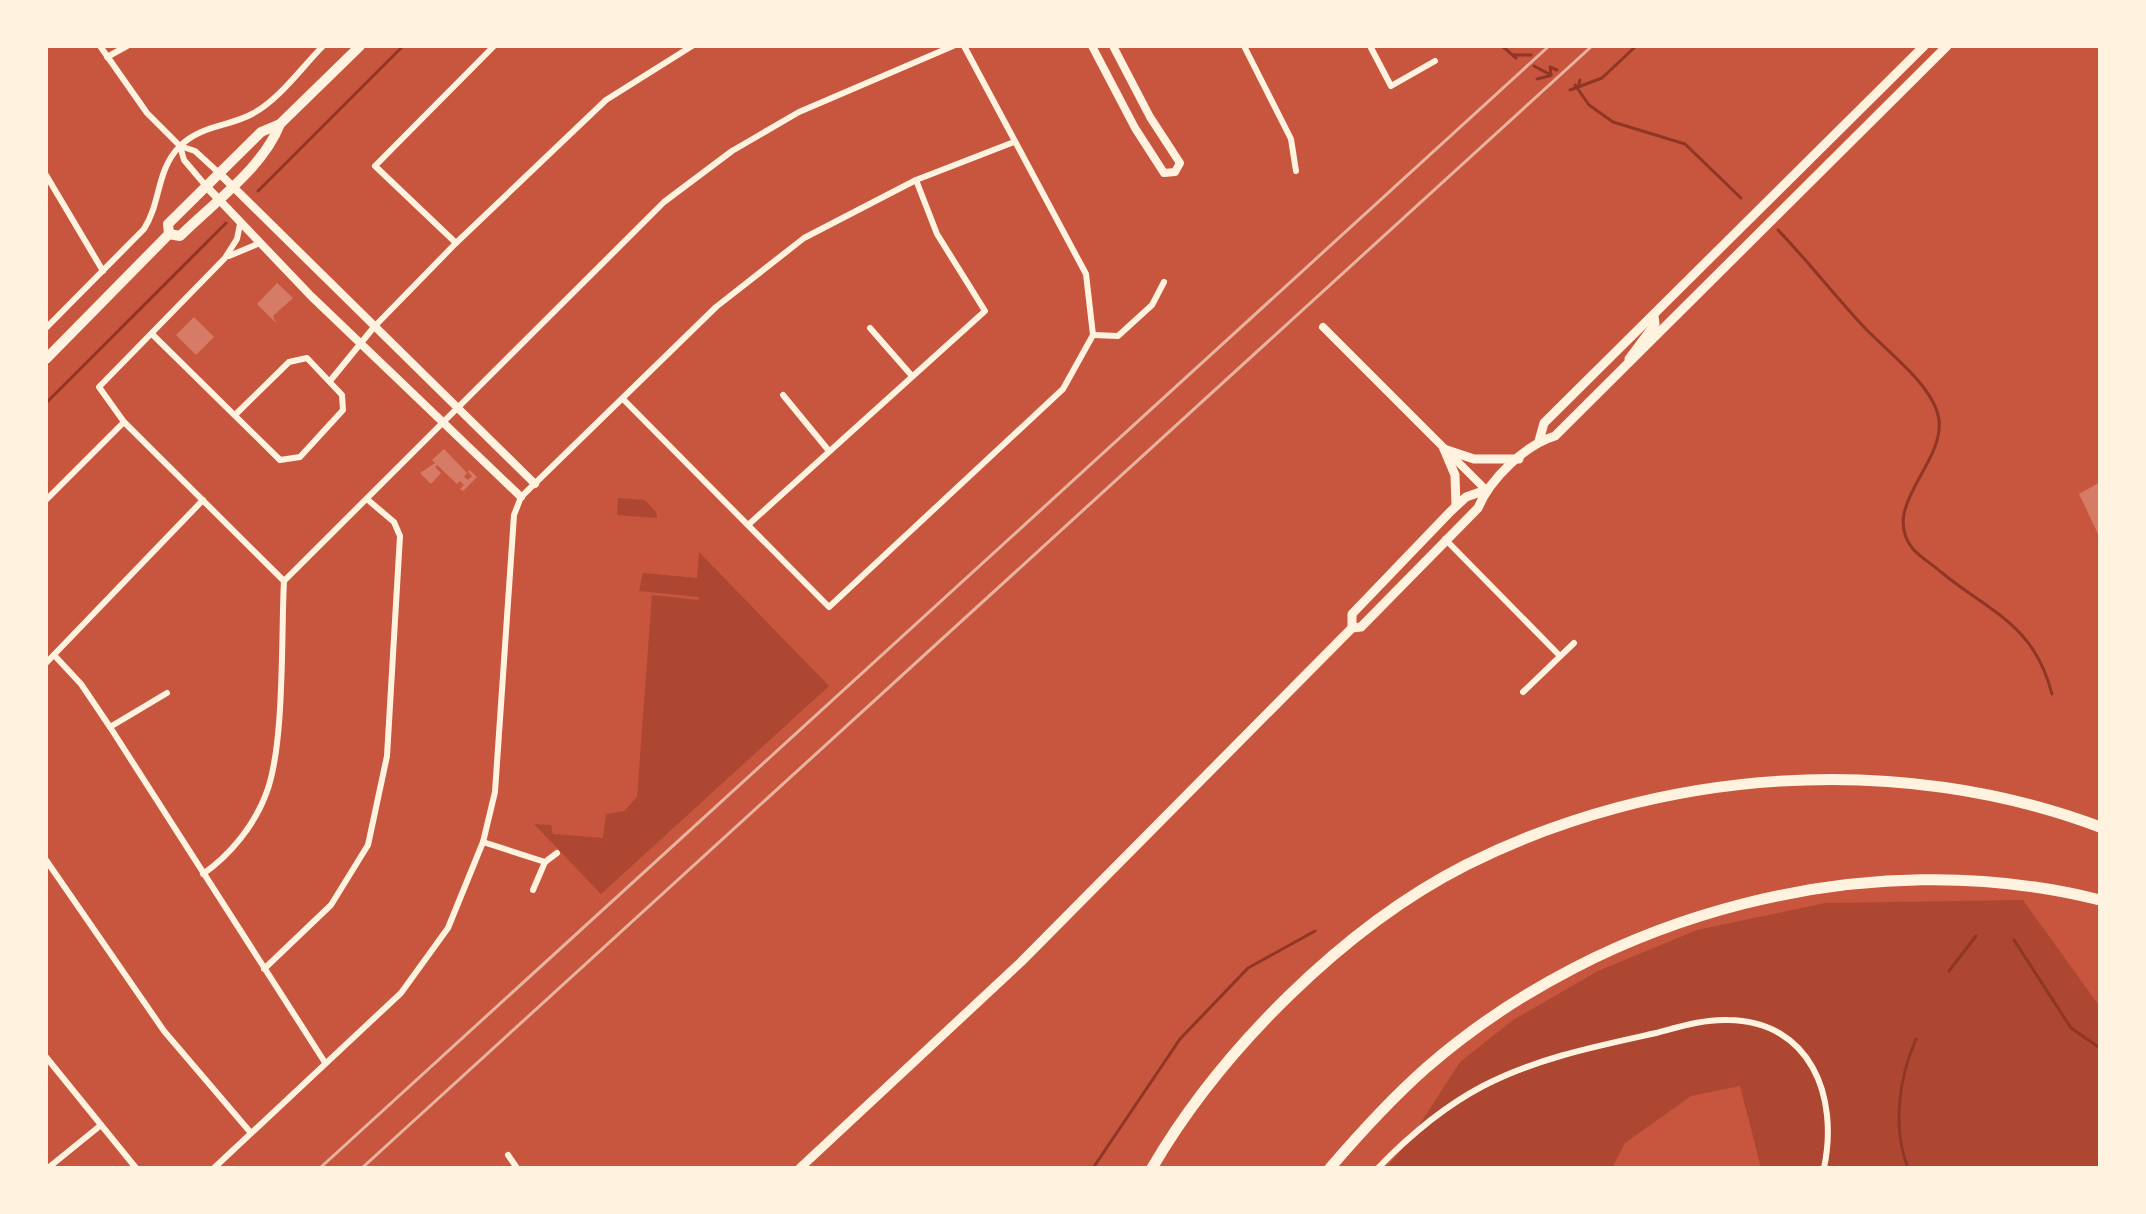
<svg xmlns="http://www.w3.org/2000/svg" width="2146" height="1214" font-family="'Source Sans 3',sans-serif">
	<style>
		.green { fill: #ae4732 }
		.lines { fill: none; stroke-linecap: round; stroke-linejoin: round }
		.stream { stroke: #8f3625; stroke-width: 3 }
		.building { fill: #d67c66 }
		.minor { stroke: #fff3e0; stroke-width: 6 }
		.tertiary { stroke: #fff3e0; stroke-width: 8 }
		.secondary { stroke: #fff3e0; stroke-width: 9 }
		.primary { stroke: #fff3e0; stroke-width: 10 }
		.motorway { stroke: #fff3e0; stroke-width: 11 }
		.rail { stroke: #e9b49f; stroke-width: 3 }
	</style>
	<rect width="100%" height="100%" fill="#c8553d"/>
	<g class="green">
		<polygon points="618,498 645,500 656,512 657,518 617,515"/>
		<polygon points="699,552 829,686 601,894 534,824 551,825 553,834 603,838 606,814 624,811 637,797 652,595 698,600 699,597 639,591 643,573 697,578"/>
		<polygon points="2023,900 2100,1007 2100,1168 1761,1168 1740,1086 1691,1096 1625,1143 1612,1168 1386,1168 1411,1138 1460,1062 1513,1020 1598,971 1697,930 1825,903"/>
	</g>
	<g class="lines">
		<g class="stream">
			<polyline points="1502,46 1516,58"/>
			<polyline points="1513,55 1531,55"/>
			<polyline points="1534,66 1551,75"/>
			<polyline points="1551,75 1550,67 1557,70"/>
			<polyline points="1537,79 1549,76"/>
			<polyline points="1575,85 1589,105 1613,122 1685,144 1741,198"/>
			<polyline points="1578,88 1580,80"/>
			<polyline points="1570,90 1602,78 1636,46"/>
			<polyline points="258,191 403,46"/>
			<path d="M 1778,230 C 1808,261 1834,295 1863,326 C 1885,350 1935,386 1939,420 C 1944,465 1879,507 1913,549 C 1920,557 1932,564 1941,572 C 1991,613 2034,624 2052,694"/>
			<polyline points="46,403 226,223"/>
			<polyline points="2014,940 2071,1028 2100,1048"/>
			<polyline points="1949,971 1976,936"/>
			<polyline points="1093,1168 1180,1039 1248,968 1315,931"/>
			<path d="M 1908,1168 C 1892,1127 1899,1078 1916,1039"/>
		</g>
	</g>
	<g class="building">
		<polygon points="277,283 293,298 273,316 276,323 257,304"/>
		<polygon points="194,317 214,337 196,355 176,335"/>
		<polygon points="444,449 467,473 464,477 468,480 472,476 468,472 470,470 477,477 463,491 460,489 464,485 460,481 457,484 437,465 435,467 441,473 431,484 420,473 435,463 432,460"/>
		<polygon points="2100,482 2100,538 2079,494"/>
	</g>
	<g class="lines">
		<g class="minor">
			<polyline points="100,46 147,113 180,146 195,151 219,173"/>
			<polyline points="964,46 1086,274 1093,335"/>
			<polyline points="1244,46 1291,139 1296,171"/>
			<polyline points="1370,46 1391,86 1435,61"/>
			<polyline points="107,57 127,46"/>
			<polyline points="180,146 184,160 206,186"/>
			<polyline points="46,175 103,271"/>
			<polyline points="240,224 237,239 225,258 99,387 124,422 284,581"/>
			<polyline points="456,243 375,166 494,46"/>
			<polyline points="229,256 260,243"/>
			<path d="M 46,328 L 144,229 C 161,203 156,170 180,146 C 201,125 228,127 252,114 C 279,100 302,67 323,46"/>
			<polyline points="870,328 912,376"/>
			<polyline points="152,334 280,460 300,457 343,410 342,395 307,358 289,362 235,415"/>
			<polyline points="1093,335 1118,336 1152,305 1164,282"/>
			<polyline points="330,381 374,327 456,243 606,100 692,46"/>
			<polyline points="783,395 829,451"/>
			<polyline points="624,400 829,607 1063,389 1093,335"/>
			<polyline points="46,500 124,422"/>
			<polyline points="748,525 985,311 937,234 916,180"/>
			<polyline points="1445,539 1560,656"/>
			<polyline points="54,655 81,684 110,727 324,1061"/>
			<polyline points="46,663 203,500"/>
			<polyline points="1523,692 1574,643"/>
			<polyline points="110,727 167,693"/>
			<polyline points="483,842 545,862 557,853"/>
			<polyline points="46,860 164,1031 251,1133"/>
			<path d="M 203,874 C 230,855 254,826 266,794 C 285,746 281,636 284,581 L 664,202 L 732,151 L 799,112 L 953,46"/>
			<polyline points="533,890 545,862"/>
			<polyline points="264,969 331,905 368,845 387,756 400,536 394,522 368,500"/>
			<polyline points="46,1057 136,1168"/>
			<polyline points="508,1155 517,1168"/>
			<polyline points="48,1168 101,1125"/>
			<polyline points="214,1168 401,993 448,928 483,842 495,792 514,515 521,497 716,307 804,238 916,180 1014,142"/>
			<path d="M 1378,1168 C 1409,1136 1443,1107 1483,1086 C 1537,1058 1597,1046 1656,1033 C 1679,1027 1704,1019 1728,1020 C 1811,1021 1839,1097 1824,1168"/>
		</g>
		<g class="tertiary">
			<polyline points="1092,46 1135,128 1164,173 1175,172 1180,163 1150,117 1113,46"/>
			<polyline points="219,173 535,484"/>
			<polyline points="206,186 311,296 521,497"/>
			<polyline points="1323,327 1486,490"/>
		</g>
		<g class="secondary">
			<polyline points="1629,359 1655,324 1654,316"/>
			<polyline points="1539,441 1544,423 1924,46"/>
			<polyline points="1444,449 1474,459 1519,459"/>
			<polyline points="1444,449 1455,475 1456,506"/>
			<polyline points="1352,628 1352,614 1451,511 1466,497 1486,490"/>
			<path d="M 800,1168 L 1021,962 L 1352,628 L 1361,627 L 1478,508 C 1490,479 1525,445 1555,436 L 1947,46"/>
		</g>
		<g class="primary">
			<path d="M 169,234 L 180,236 C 213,203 263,168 280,124"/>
			<polyline points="46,359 169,234 168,224 261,132 280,124 360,46"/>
		</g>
		<g class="motorway">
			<path d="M 1152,1168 C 1221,1050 1344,927 1466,865 C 1659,768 1898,751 2100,827"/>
			<path d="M 1330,1168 C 1360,1133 1391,1099 1426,1068 C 1605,912 1869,842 2100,900"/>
		</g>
		<g class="rail">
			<polyline points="320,1168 1549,46"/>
			<polyline points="362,1168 1592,46"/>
		</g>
	</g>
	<rect width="2146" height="1214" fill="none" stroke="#fff3e0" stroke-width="96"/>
</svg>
